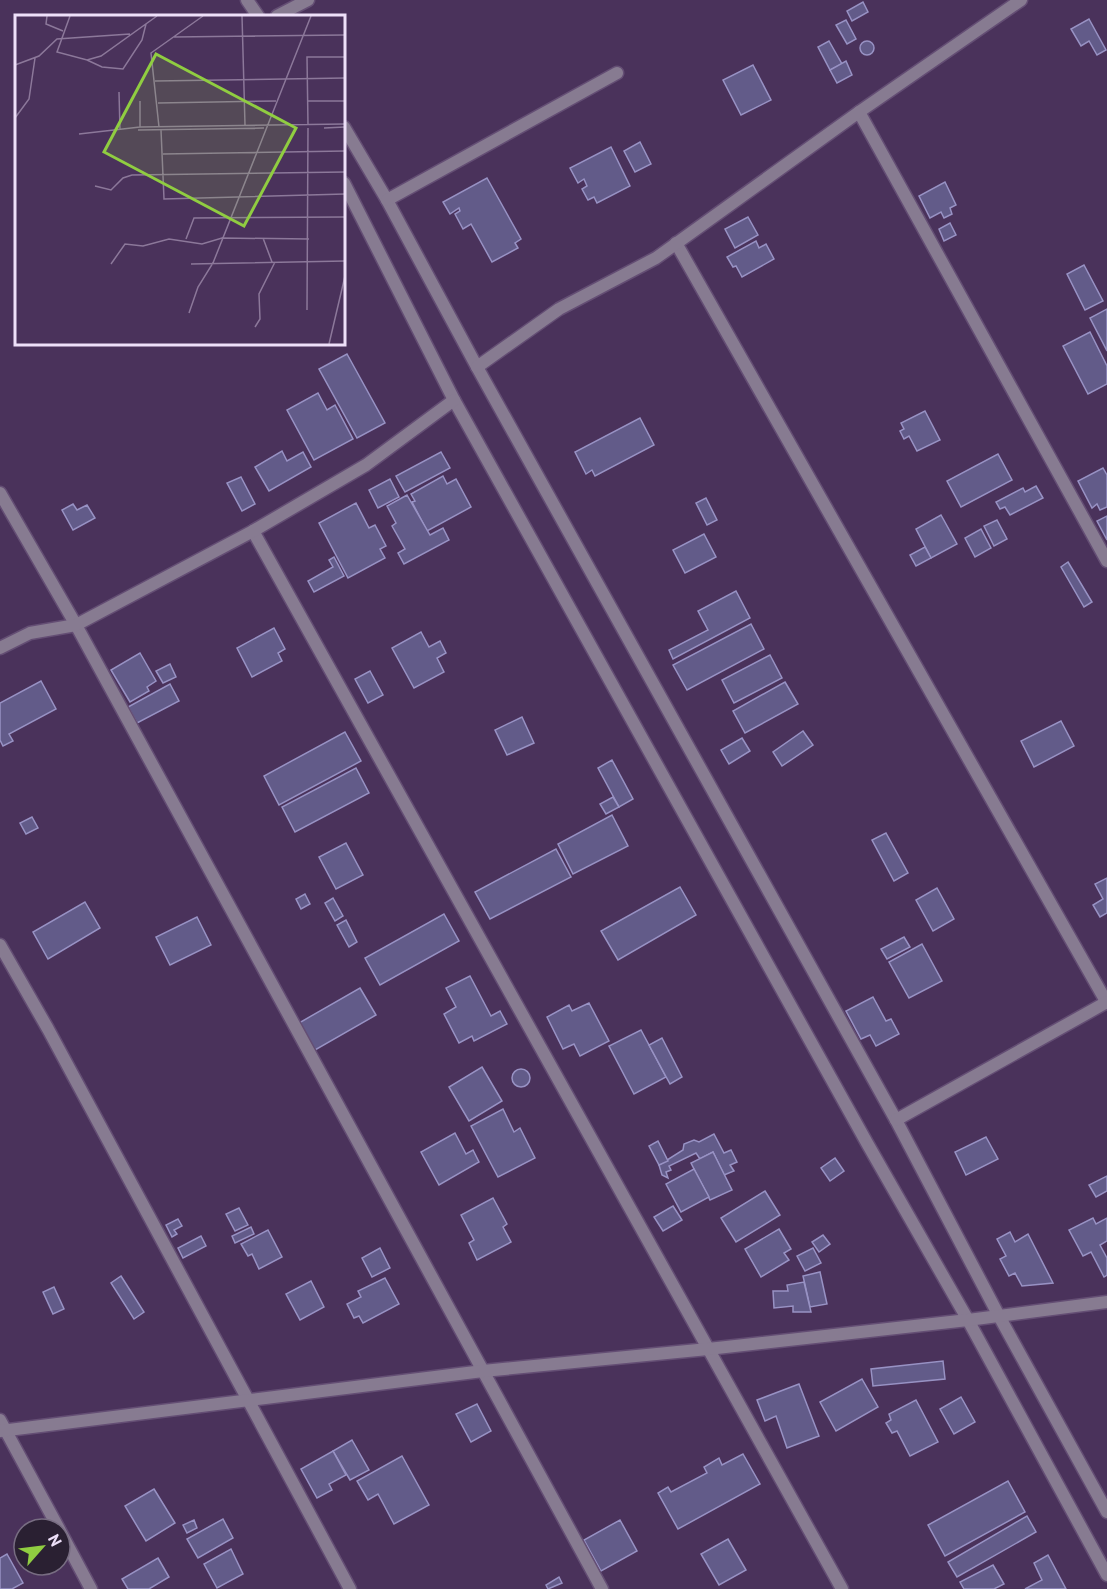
<svg xmlns="http://www.w3.org/2000/svg" width="1107" height="1589" font-family="'PT Sans',sans-serif">
	<style>
		.building { fill: #625b89; stroke: #9892c4; stroke-width: 1.5 }
		.lines { fill: none; stroke-linecap: round; stroke-linejoin: round }
		.street-casing { stroke: #644e74; stroke-width: 15 }
		.street { stroke: #877b91; stroke-width: 12 }
		.inset-road { fill: none; stroke: #8c789a; stroke-width: 1.5 }
		.view { fill: #90cd41; fill-opacity: 0.15; stroke: #90cd41; stroke-width: 3 }
		.inset-edge { fill: none; stroke: #eee0f9; stroke-width: 3 }
	</style>
	<rect width="100%" height="100%" fill="#4a325b"/>
	<g class="building">
		<polygon points="863,2 868,12 852,21 847,11"/>
		<polygon points="1089,19 1106,50 1097,55 1089,41 1081,46 1071,29"/>
		<polygon points="846,20 856,39 847,44 836,25"/>
		<polygon points="829,41 842,64 830,70 818,47"/>
		<circle cx="867" cy="48" r="7"/>
		<polygon points="846,61 852,75 837,83 830,70"/>
		<polygon points="753,65 771,100 741,115 723,80"/>
		<polygon points="640,142 651,164 635,172 624,151"/>
		<polygon points="611,147 630,186 597,203 594,197 588,200 582,189 587,186 584,179 578,183 570,168"/>
		<polygon points="487,178 521,239 515,243 518,248 492,262 471,224 463,229 455,214 460,211 459,208 450,214 443,202"/>
		<polygon points="945,182 956,205 950,208 952,214 944,218 941,212 930,218 919,196"/>
		<polygon points="748,217 758,235 735,248 725,229"/>
		<polygon points="950,223 956,235 944,241 939,229"/>
		<polygon points="756,241 759,248 766,244 774,259 742,277 736,266 733,267 727,257"/>
		<polygon points="1084,265 1103,301 1085,310 1067,274"/>
		<polygon points="1107,309 1107,351 1090,318"/>
		<polygon points="1090,332 1107,366 1107,384 1088,394 1063,346"/>
		<polygon points="347,354 385,423 357,438 319,369"/>
		<polygon points="318,393 327,410 335,405 353,439 314,460 287,410"/>
		<polygon points="925,411 940,440 917,451 909,436 904,439 900,431 904,429 901,423"/>
		<polygon points="640,418 654,445 595,476 592,470 586,474 575,452"/>
		<polygon points="282,451 287,461 303,452 311,467 269,491 255,467"/>
		<polygon points="441,452 450,468 405,492 396,476"/>
		<polygon points="998,454 1012,480 961,507 947,481"/>
		<polygon points="1103,468 1107,475 1107,507 1100,510 1097,504 1092,508 1078,481"/>
		<polygon points="443,476 447,484 456,479 471,507 427,531 412,502 415,501 411,494"/>
		<polygon points="241,477 255,504 242,511 227,483"/>
		<polygon points="390,479 399,497 378,508 369,490"/>
		<polygon points="1036,486 1043,498 1010,515 1005,507 1000,509 996,502 1023,488 1025,492"/>
		<polygon points="407,495 430,535 443,528 449,540 404,564 398,553 405,549 392,526 396,523 387,506"/>
		<polygon points="706,498 717,520 707,525 696,503"/>
		<polygon points="356,503 369,528 375,525 386,546 380,549 385,558 348,578 319,523"/>
		<polygon points="73,504 77,510 87,505 95,518 73,530 62,510"/>
		<polygon points="941,515 957,544 931,558 916,529"/>
		<polygon points="1107,516 1107,540 1097,521"/>
		<polygon points="997,520 1007,539 994,546 984,526"/>
		<polygon points="981,529 991,548 975,557 965,538"/>
		<polygon points="704,534 716,557 685,573 673,550"/>
		<polygon points="925,547 931,558 916,566 910,555"/>
		<polygon points="334,557 344,576 314,592 308,581 333,567 329,560"/>
		<polygon points="1068,562 1092,602 1084,607 1061,567"/>
		<polygon points="736,591 750,618 673,659 669,650 708,630 698,611"/>
		<polygon points="751,624 764,649 687,690 673,665"/>
		<polygon points="274,628 285,649 278,653 282,661 252,677 237,648"/>
		<polygon points="421,632 429,647 440,641 446,653 437,658 444,672 414,688 392,648"/>
		<polygon points="140,653 156,681 147,687 149,691 130,702 111,670"/>
		<polygon points="770,655 782,678 734,703 722,680"/>
		<polygon points="170,664 176,677 163,683 156,671"/>
		<polygon points="370,671 383,695 368,703 355,679"/>
		<polygon points="41,681 56,709 9,734 13,741 3,746 0,740 0,703"/>
		<polygon points="785,682 798,704 745,733 733,711"/>
		<polygon points="170,684 179,701 137,723 128,707"/>
		<polygon points="522,717 534,743 507,755 495,730"/>
		<polygon points="1061,721 1074,746 1034,767 1021,741"/>
		<polygon points="803,731 813,745 782,766 773,752"/>
		<polygon points="345,732 361,761 279,805 264,776"/>
		<polygon points="742,738 750,751 729,764 721,750"/>
		<polygon points="612,760 633,799 619,807 598,768"/>
		<polygon points="356,768 369,793 295,832 282,807"/>
		<polygon points="613,797 619,807 606,814 600,804"/>
		<polygon points="612,815 628,846 573,874 558,844"/>
		<polygon points="32,817 38,828 26,834 20,823"/>
		<polygon points="886,833 908,873 894,881 872,840"/>
		<polygon points="346,843 363,875 336,889 319,857"/>
		<polygon points="556,849 571,877 490,919 475,892"/>
		<polygon points="1107,878 1107,913 1100,917 1093,905 1103,899 1095,884"/>
		<polygon points="680,887 696,915 618,960 601,931"/>
		<polygon points="937,888 954,919 933,931 916,900"/>
		<polygon points="305,894 310,904 301,909 296,899"/>
		<polygon points="333,898 343,916 335,921 325,903"/>
		<polygon points="85,902 100,928 48,959 33,932"/>
		<polygon points="444,914 459,941 380,985 365,958"/>
		<polygon points="197,917 211,945 170,965 156,937"/>
		<polygon points="346,920 357,942 349,947 337,925"/>
		<polygon points="904,937 910,947 887,959 881,949"/>
		<polygon points="922,944 942,981 909,998 889,962"/>
		<polygon points="470,976 491,1016 500,1011 507,1024 474,1041 472,1036 459,1043 444,1014 456,1007 446,988"/>
		<polygon points="360,988 376,1015 315,1050 299,1023"/>
		<polygon points="873,997 886,1021 891,1019 899,1034 876,1046 870,1035 861,1039 846,1011"/>
		<polygon points="589,1003 609,1041 580,1056 574,1044 563,1049 547,1017 569,1005 572,1011"/>
		<polygon points="641,1030 666,1077 634,1094 609,1046"/>
		<polygon points="662,1038 682,1077 670,1084 649,1045"/>
		<polygon points="482,1067 502,1101 469,1121 449,1087"/>
		<circle cx="521" cy="1078" r="9"/>
		<polygon points="503,1109 514,1132 520,1128 535,1158 498,1177 471,1126"/>
		<polygon points="455,1133 466,1154 473,1150 479,1162 439,1185 421,1152"/>
		<polygon points="714,1134 724,1153 731,1150 737,1162 730,1165 734,1171 724,1175 713,1152 700,1159 696,1153 669,1166 671,1170 666,1172 668,1178 662,1175 659,1165 683,1150 684,1144 694,1140 699,1142"/>
		<polygon points="986,1137 998,1159 966,1175 955,1152"/>
		<polygon points="658,1141 668,1161 659,1165 649,1146"/>
		<polygon points="713,1152 732,1190 710,1200 691,1163"/>
		<polygon points="835,1158 844,1171 830,1181 821,1168"/>
		<polygon points="694,1169 709,1197 681,1212 666,1184"/>
		<polygon points="1107,1176 1107,1191 1096,1197 1089,1185"/>
		<polygon points="765,1191 780,1215 736,1242 721,1218"/>
		<polygon points="493,1198 507,1224 503,1227 511,1242 477,1260 469,1243 474,1240 461,1215"/>
		<polygon points="673,1206 682,1220 663,1231 654,1217"/>
		<polygon points="239,1208 248,1225 235,1231 226,1214"/>
		<polygon points="1093,1218 1096,1224 1107,1218 1107,1241 1100,1245 1107,1258 1107,1275 1104,1277 1091,1252 1083,1256 1069,1230"/>
		<polygon points="178,1219 182,1226 174,1230 177,1234 172,1237 166,1225"/>
		<polygon points="251,1227 254,1234 235,1243 232,1236"/>
		<polygon points="779,1229 791,1249 784,1253 789,1260 761,1277 745,1249"/>
		<polygon points="268,1230 282,1257 259,1269 252,1254 248,1256 241,1244"/>
		<polygon points="1010,1232 1015,1242 1028,1234 1053,1283 1022,1286 1015,1273 1009,1276 1000,1259 1006,1256 997,1239"/>
		<polygon points="823,1235 830,1244 819,1252 812,1242"/>
		<polygon points="201,1236 206,1246 183,1258 178,1248"/>
		<polygon points="380,1248 390,1268 372,1277 362,1258"/>
		<polygon points="813,1248 821,1263 805,1271 797,1256"/>
		<polygon points="820,1272 827,1304 810,1307 803,1276"/>
		<polygon points="121,1276 144,1312 134,1319 111,1283"/>
		<polygon points="385,1278 399,1304 363,1323 359,1316 354,1318 347,1304 361,1297 358,1291"/>
		<polygon points="311,1281 324,1307 300,1320 286,1294"/>
		<polygon points="804,1282 811,1312 793,1312 793,1306 774,1308 773,1291 788,1291 787,1285"/>
		<polygon points="54,1287 64,1309 53,1314 43,1292"/>
		<polygon points="943,1361 945,1379 873,1386 871,1369"/>
		<polygon points="862,1379 878,1407 836,1431 820,1402"/>
		<polygon points="799,1384 819,1436 787,1448 776,1416 765,1421 757,1400"/>
		<polygon points="961,1397 975,1422 954,1434 940,1409"/>
		<polygon points="916,1400 938,1442 910,1456 897,1431 892,1433 886,1423 891,1420 889,1414"/>
		<polygon points="477,1404 491,1431 471,1442 456,1414"/>
		<polygon points="352,1440 369,1470 350,1480 333,1451"/>
		<polygon points="333,1451 346,1475 329,1484 332,1490 317,1498 301,1469"/>
		<polygon points="743,1454 760,1484 678,1529 658,1493 668,1487 671,1492 707,1473 704,1467 719,1458 722,1465"/>
		<polygon points="402,1456 429,1505 394,1524 378,1494 368,1500 357,1481"/>
		<polygon points="1008,1481 1025,1512 945,1556 928,1525"/>
		<polygon points="154,1489 175,1523 146,1541 125,1506"/>
		<polygon points="1027,1516 1036,1532 957,1577 948,1562"/>
		<polygon points="223,1519 233,1538 198,1558 187,1539"/>
		<polygon points="194,1520 197,1528 187,1533 183,1525"/>
		<polygon points="620,1520 637,1551 601,1571 584,1540"/>
		<polygon points="728,1539 746,1570 719,1585 701,1554"/>
		<polygon points="231,1549 243,1574 217,1588 204,1564"/>
		<polygon points="7,1554 23,1583 12,1589 0,1589 0,1558"/>
		<polygon points="1048,1555 1066,1589 1025,1589 1042,1580 1034,1563"/>
		<polygon points="158,1558 169,1577 149,1589 128,1589 122,1579"/>
		<polygon points="993,1565 1004,1584 994,1589 964,1589 960,1582"/>
		<polygon points="559,1577 562,1583 548,1589 546,1585"/>
	</g>
	<g class="lines">
		<defs>
			<g id="street">
				<polyline points="247,0 258,16"/>
				<polyline points="277,16 308,0"/>
				<polyline points="859,112 1107,561"/>
				<polyline points="344,127 387,200 477,367 896,1120 999,1316 1107,1512"/>
				<polyline points="344,183 454,400 867,1143 968,1320 1107,1575"/>
				<polyline points="387,200 617,73"/>
				<polyline points="676,243 1107,1003"/>
				<polyline points="477,367 559,309 656,258 859,112 1021,0"/>
				<polyline points="0,493 76,625 602,1589"/>
				<polyline points="253,531 842,1589"/>
				<polyline points="0,648 30,633 76,625 253,531 366,465 454,400"/>
				<polyline points="0,945 48,1029 350,1589"/>
				<polyline points="896,1120 1107,1002"/>
				<polyline points="0,1420 59,1529"/>
				<polyline points="0,1431 483,1371 708,1349 968,1320 1107,1302"/>
				<polyline points="60,1531 91,1589"/>
			</g>
		</defs>
		<use href="#street" class="street-casing"/>
		<use href="#street" class="street"/>
	</g>
	<g transform="translate(15 15)">
		<rect width="330" height="330" fill="#4a325b"/>
		<path class="inset-road" d="M 32,1 L 31,9 L 48,16M 55,1 L 42,37 L 72,45 L 86,41 L 142,1M 227,1 L 230,110M 159,22 L 330,20M 72,45 L 87,52 L 108,54 L 127,25 L 131,9M 0,50 L 24,41 L 42,24 L 115,19M 140,66 L 330,63M 104,77 L 105,115M 125,86 L 125,112M 293,86 L 330,86M 143,88 L 261,86M 0,103 L 14,84 L 20,43M 293,110 L 292,42 L 330,42M 144,112 L 136,38 L 188,1M 309,113 L 330,112M 123,115 L 249,113M 146,115 L 149,184 L 330,179M 64,119 L 125,112 L 330,109M 148,139 L 330,136M 80,171 L 96,175 L 108,163 L 117,160 L 330,157M 248,223 L 257,247M 171,224 L 179,203 L 330,202M 96,249 L 110,229 L 128,231 L 154,224 L 187,229 L 207,223 L 294,224M 176,249 L 330,246M 292,295 L 293,113M 174,298 L 183,272 L 198,248 L 296,1M 240,312 L 245,304 L 244,279 L 260,247M 314,329 L 330,261"/>
		<path class="view" d="M 141,39 L 281,113 L 229,211 L 89,137 Z"/>
		<rect width="330" height="330" class="inset-edge"/>
	</g>
	<g transform="translate(42 1547) rotate(62)"><circle r="28" fill="#2a2032" stroke="#786d82" stroke-width="1.5"/>
	<path d="M0-4.5L10 22L0 15L-10 22Z" fill="#90cd41"/>
	<text y="-9" font-size="16" font-weight="bold" text-anchor="middle" fill="#eee0f9">N</text>
	</g>
</svg>
